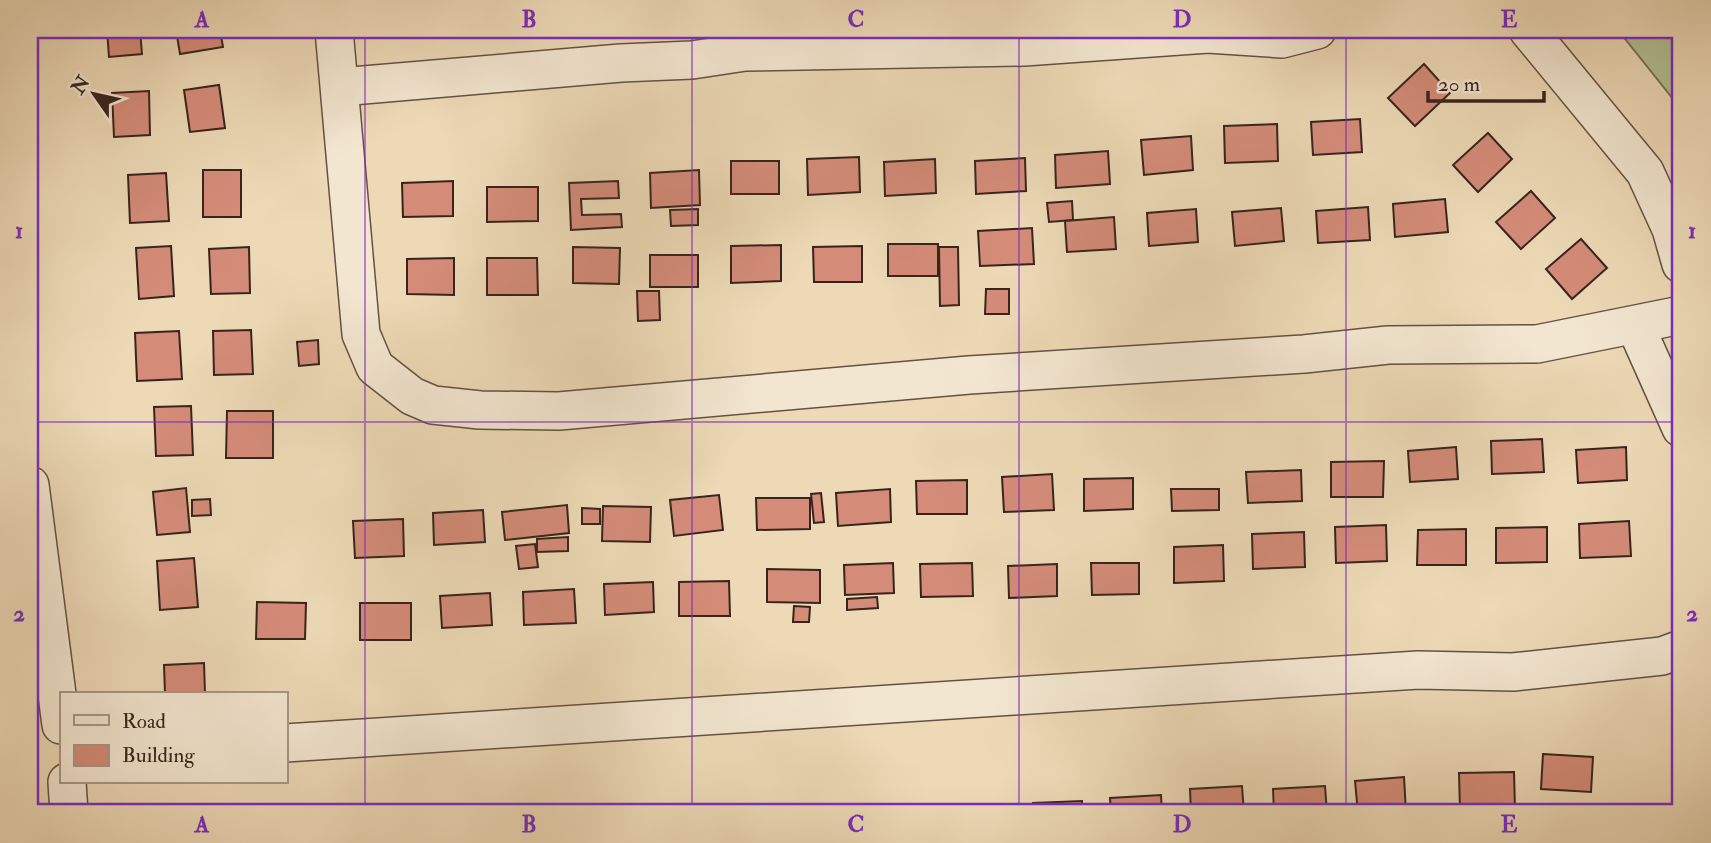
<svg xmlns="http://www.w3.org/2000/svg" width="1711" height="843" font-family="'IM FELL Double Pica',serif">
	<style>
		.green { fill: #b2c093; stroke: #757258; stroke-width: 2 }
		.building { fill: #d48c79; stroke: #38241c; stroke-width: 2 }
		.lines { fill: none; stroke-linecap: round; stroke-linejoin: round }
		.street-casing { stroke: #655142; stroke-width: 40 }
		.street { stroke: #f3e6d0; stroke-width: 37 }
		.grid { fill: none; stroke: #7b2cbf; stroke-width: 2; stroke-opacity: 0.55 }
		.neatline { fill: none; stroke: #7b2cbf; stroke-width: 2.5 }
		.grid-label { font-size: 23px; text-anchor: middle; font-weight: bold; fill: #7b2cbf }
	</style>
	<rect width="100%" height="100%" fill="#edd9b6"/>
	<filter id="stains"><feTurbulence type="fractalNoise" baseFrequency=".00286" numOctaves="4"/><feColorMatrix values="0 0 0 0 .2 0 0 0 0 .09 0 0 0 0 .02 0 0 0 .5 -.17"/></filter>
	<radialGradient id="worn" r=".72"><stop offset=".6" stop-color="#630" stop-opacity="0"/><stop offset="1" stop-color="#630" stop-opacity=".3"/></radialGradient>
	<polygon class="green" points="1618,30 1681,30 1681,109"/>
	<g class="building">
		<polygon points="107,30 140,30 142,54 109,57"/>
		<polygon points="176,30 220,30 223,47 180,54"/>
		<polygon points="1424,64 1450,93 1415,126 1388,98"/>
		<polygon points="219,85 225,128 190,132 184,90"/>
		<polygon points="149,91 150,135 114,137 112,93"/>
		<polygon points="1360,119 1362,152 1313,155 1311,122"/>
		<polygon points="1277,124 1278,161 1225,163 1224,126"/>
		<polygon points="1488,133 1512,159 1478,192 1453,165"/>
		<polygon points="1191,136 1193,170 1144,175 1141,140"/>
		<polygon points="1108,151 1110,184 1056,188 1055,155"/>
		<polygon points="859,157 860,192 808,195 807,159"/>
		<polygon points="1025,158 1026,191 976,194 975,161"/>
		<polygon points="935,159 936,193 885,196 884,162"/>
		<rect x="731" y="161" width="48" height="33"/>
		<rect x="203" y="170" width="38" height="47"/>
		<polygon points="699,170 700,205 651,208 650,173"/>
		<polygon points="166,173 169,221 130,223 128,175"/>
		<polygon points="453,181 453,216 403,217 402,183"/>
		<polygon points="618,181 619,198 581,199 582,215 621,214 622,227 571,230 569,183"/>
		<polygon points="487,187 538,187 538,221 487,222"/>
		<polygon points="1531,191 1555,218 1521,249 1496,222"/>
		<polygon points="1445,199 1448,232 1395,237 1393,204"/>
		<polygon points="1072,201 1073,220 1049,222 1047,203"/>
		<polygon points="1368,207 1370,240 1318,243 1316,211"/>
		<polygon points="1281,208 1284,241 1235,246 1232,212"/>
		<polygon points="698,209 698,225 671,226 670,210"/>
		<polygon points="1196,209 1198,242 1149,246 1147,213"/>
		<polygon points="1114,217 1116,249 1067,252 1065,221"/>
		<polygon points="1032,228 1034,264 980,266 978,231"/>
		<polygon points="1581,239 1607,268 1572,299 1546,269"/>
		<rect x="888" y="244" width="50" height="32"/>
		<polygon points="781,245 781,281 731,283 731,246"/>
		<polygon points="171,246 174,296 139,299 136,248"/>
		<polygon points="862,246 862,282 814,282 813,247"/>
		<polygon points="249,247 250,293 211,294 209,249"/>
		<polygon points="573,247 620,248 619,284 573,283"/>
		<polygon points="939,247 958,247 959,305 940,306"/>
		<rect x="650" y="255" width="48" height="32"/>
		<polygon points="454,258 454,295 407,294 407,259"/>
		<polygon points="487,258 537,258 538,295 487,295"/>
		<polygon points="986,289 1009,289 1009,314 985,314"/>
		<polygon points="637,291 659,291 660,320 638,321"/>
		<polygon points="251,330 253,374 214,375 213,331"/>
		<polygon points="179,331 182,379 137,381 135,333"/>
		<polygon points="318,340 319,364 299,366 297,342"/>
		<polygon points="191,406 193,455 156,456 154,407"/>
		<polygon points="227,411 273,411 273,458 226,458"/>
		<polygon points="1542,439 1544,472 1492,474 1491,441"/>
		<polygon points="1456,447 1458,479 1410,482 1408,451"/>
		<polygon points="1626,447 1627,480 1578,483 1576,450"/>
		<polygon points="1384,461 1383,497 1331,497 1331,462"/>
		<polygon points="1301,470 1302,501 1248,503 1246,472"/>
		<polygon points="1052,474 1054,510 1004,512 1002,477"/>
		<polygon points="1133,478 1133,509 1084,511 1084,479"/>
		<polygon points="967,480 967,514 917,514 916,481"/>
		<polygon points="186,488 190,532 157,535 153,492"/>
		<polygon points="890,489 891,522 838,526 836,493"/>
		<polygon points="1171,489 1219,489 1219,510 1172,511"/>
		<polygon points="821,493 824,522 814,523 811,494"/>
		<polygon points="719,495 723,530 674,536 670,500"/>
		<polygon points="756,498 810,498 810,529 757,530"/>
		<polygon points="210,499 211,515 192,516 192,500"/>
		<polygon points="567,505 569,533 505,540 502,512"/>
		<polygon points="603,506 651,507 650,542 602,541"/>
		<polygon points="582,508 600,509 600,524 582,524"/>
		<polygon points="483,510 485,542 434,545 433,513"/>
		<polygon points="403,519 404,556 355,558 353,521"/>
		<polygon points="1629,521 1631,556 1580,558 1579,524"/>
		<polygon points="1386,525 1387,561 1336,563 1335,527"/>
		<polygon points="1547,527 1547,562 1496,563 1496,528"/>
		<polygon points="1466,529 1466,565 1417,565 1418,530"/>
		<polygon points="1304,532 1305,567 1253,569 1252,534"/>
		<polygon points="568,537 568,551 537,552 537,539"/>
		<polygon points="535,544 538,567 519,569 516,546"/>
		<polygon points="1223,545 1224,581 1174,583 1174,547"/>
		<polygon points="194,558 198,607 160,610 157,561"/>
		<polygon points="893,563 894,593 845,595 844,565"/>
		<polygon points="972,563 973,596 921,597 920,564"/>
		<polygon points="1091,563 1139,563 1139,594 1092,595"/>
		<polygon points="1057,564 1057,596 1009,598 1008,566"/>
		<polygon points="767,569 820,570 820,603 767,602"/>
		<polygon points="729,581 730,616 679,616 679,582"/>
		<polygon points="653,582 654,612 605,615 604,584"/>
		<polygon points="574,589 576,623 524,625 523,592"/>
		<polygon points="490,593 492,625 442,628 440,596"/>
		<polygon points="877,597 878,608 847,610 847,599"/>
		<polygon points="257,602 306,603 305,639 256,639"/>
		<rect x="360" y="603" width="51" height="37"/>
		<polygon points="794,606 810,607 809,622 793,622"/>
		<polygon points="204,663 205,694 165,694 164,665"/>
		<polygon points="1543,754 1593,757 1591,792 1541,789"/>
		<polygon points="1514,772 1515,809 1460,810 1459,773"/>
		<polygon points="1404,777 1406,812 1358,813 1355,781"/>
		<polygon points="1242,786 1244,813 1191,813 1190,789"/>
		<polygon points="1325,786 1327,813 1274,813 1273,789"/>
		<polygon points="1161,795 1162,813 1111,813 1110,798"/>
		<polygon points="1082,801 1082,813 1033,813 1033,803"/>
	</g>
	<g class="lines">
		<defs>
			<g id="street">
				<polyline points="334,30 361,334 375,367 412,396 433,405 480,410 559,411 969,375 1304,354 1388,345 1537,344 1681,315"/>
				<polyline points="1528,30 1645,172 1671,229 1681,264"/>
				<polyline points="340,87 621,63 692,60 745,52 1024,47 1208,34 1282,39 1317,30"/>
				<polyline points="1635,325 1681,428"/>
				<polyline points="30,485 61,725"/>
				<polyline points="285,743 1418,670 1513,672 1662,656 1681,649"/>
				<polyline points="67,782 69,813"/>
			</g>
		</defs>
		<use href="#street" class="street-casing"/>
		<use href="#street" class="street"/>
	</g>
	<path class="grid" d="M 365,30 L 365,813M 692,30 L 692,813M 1019,30 L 1019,813M 1346,30 L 1346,813M 30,422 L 1681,422"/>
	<rect width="1711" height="843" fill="none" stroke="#edd9b6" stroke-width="77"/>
	<rect x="60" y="692" width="228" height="91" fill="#f3e6d0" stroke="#a89888" stroke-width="2"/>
	<rect x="74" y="715" width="35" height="10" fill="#f3e6d0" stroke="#a89888" stroke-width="2"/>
	<text x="122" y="728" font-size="21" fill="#38241c">Road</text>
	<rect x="74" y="745" width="35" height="21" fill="#d48c79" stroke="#a89888" stroke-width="2"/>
	<text x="122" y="762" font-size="21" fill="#38241c">Building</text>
	<g transform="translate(94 94) rotate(304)" stroke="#f3e6d0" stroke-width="5" paint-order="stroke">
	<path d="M0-5L12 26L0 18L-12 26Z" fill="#38241c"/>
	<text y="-10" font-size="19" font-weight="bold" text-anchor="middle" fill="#38241c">N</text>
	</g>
	<path d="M1428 91v10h116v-10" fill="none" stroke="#38241c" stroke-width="3.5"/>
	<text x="1438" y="91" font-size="21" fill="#38241c" stroke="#f3e6d0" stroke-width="5" paint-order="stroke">20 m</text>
	<rect x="38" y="38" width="1634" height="766" class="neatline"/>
	<g class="grid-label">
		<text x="202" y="27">A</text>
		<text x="529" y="27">B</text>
		<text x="856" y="27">C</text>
		<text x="1182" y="27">D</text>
		<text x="1509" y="27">E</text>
		<text x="19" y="238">1</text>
		<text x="1692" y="238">1</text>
		<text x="19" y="621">2</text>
		<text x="1692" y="621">2</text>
		<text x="202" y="832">A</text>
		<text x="529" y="832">B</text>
		<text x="856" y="832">C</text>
		<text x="1182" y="832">D</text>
		<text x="1509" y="832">E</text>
	</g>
	<rect width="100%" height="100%" filter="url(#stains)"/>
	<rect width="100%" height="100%" fill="url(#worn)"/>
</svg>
